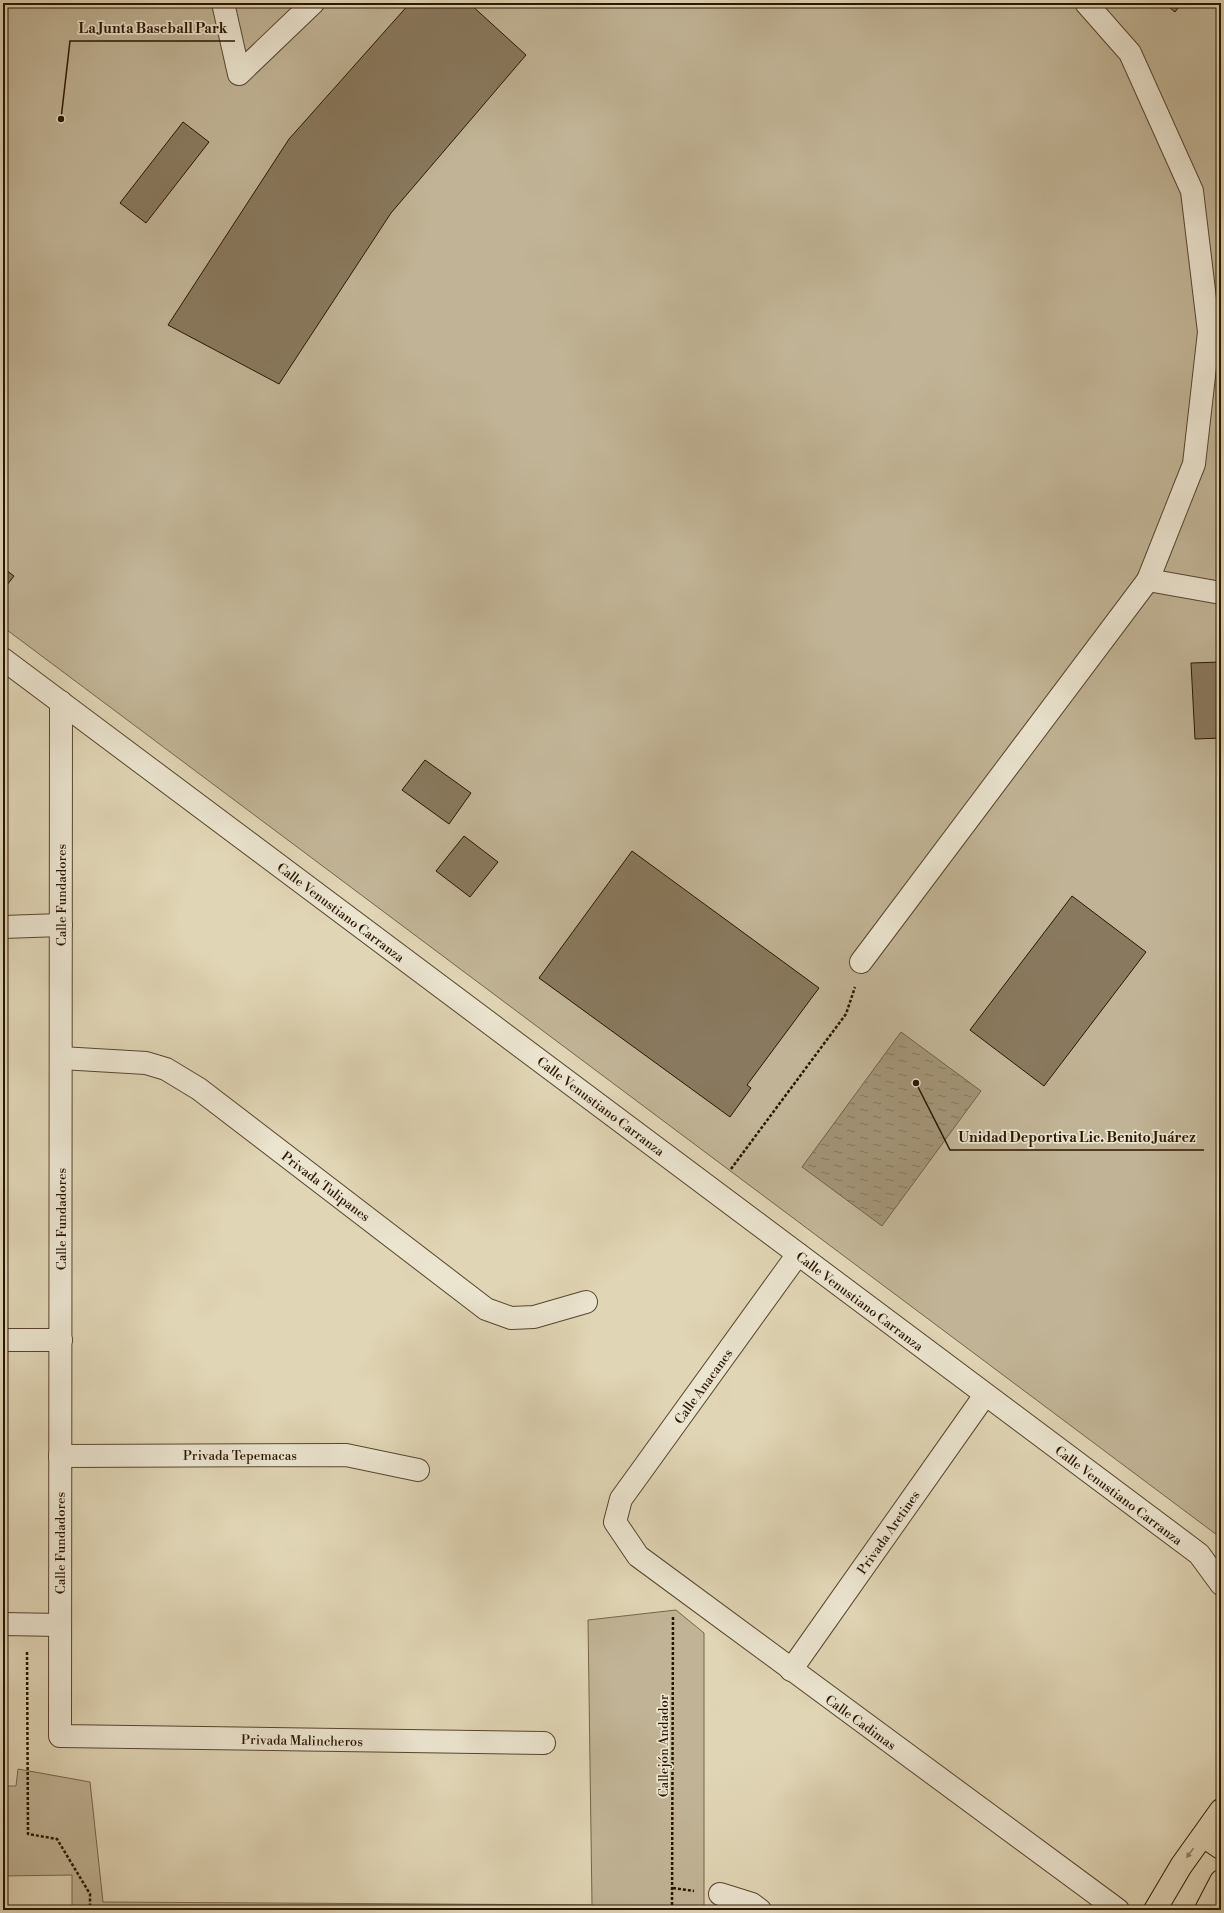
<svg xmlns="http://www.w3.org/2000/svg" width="1224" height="1913" font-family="'Libre Bodoni',serif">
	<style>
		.green { fill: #c1b496; stroke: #76644b }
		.water { fill: url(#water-ripples); stroke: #726147 }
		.building { fill: #89795e; stroke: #2a1500 }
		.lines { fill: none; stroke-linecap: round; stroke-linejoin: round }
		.minor-casing { stroke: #58452d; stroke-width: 24 }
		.major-casing { stroke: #2a1500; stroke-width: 24 }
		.path { stroke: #2a1500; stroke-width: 2.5; stroke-dasharray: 3 2; stroke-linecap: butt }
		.minor { stroke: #ebe4cf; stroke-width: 22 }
		.major { stroke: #e0d5b5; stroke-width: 22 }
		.oneway { fill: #8e7f64 }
		.labels { text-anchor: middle; stroke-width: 3.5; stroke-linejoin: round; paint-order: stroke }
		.street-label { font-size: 13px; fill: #2a1500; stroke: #ebe4cf }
		.leader { fill: none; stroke: #2a1500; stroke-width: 1.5 }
		.callout-dot { fill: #2a1500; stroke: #ebe4cf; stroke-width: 1.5 }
		.callout-label { font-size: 14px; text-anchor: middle; font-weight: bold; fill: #2a1500; stroke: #ebe4cf; stroke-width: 3.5; stroke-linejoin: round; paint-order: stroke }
	</style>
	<defs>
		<pattern id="water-ripples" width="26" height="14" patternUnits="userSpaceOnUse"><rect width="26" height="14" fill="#a29477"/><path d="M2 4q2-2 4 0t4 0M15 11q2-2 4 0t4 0" fill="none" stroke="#84785f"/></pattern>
	</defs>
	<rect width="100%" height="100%" fill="#e0d5b5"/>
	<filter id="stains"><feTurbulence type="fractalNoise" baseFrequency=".005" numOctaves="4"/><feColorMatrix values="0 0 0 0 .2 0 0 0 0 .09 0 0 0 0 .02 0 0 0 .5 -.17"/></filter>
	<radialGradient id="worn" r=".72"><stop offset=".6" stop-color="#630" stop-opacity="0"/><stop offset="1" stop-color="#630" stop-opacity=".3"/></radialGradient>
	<g class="green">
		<polygon points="3,3 1221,3 1221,1538 3,627"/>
		<polygon points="676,1610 704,1633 704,1910 72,1910 72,1875 3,1876 3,1786 16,1786 18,1769 90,1782 103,1902 592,1905 588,1620"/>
	</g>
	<polygon class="water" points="901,1032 981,1091 882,1226 802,1167"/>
	<g class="building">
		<polygon points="410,3 469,3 526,55 391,213 279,384 168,325 289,139"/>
		<polygon points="1164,3 1182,3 1175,12"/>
		<polygon points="183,122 209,142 146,223 120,203"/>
		<polygon points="3,568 14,576 3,590"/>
		<polygon points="1221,662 1221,738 1195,739 1191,663"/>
		<polygon points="425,760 471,793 449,824 402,790"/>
		<polygon points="464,836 498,862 470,897 436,871"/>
		<polygon points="632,851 819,988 747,1085 751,1088 730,1117 539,978"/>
		<polygon points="1072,896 1146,952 1044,1086 970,1030"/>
	</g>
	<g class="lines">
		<defs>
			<g id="minor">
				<polyline points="223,3 239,74 313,3"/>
				<polyline points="1086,3 1130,53 1192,191 1209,332 1194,464 1148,580 1221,593"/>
				<polyline points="3,659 1199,1554 1221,1584"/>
				<polyline points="61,702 60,1736 544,1743"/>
				<polyline points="3,927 61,925"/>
				<polyline points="861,962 1148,580"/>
				<polyline points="61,1058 146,1063 166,1069 199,1089 486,1309 511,1318 534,1317 586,1302"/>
				<polyline points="798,1254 621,1499 615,1522 638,1556 1118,1910"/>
				<polyline points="3,1340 61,1340"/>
				<polyline points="60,1456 346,1455 418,1470"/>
				<polyline points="3,1624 60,1625"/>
				<polyline points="791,1670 985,1395"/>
				<polyline points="720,1894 752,1904 760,1910"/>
			</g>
			<g id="major">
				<polyline points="1203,1836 1221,1848"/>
				<polyline points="1155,1910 1181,1866 1221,1810"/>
				<polyline points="1206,1910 1221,1881"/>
			</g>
		</defs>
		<use href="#minor" class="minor-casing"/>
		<use href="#major" class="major-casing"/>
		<g class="path">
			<polyline points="731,1169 846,1014 855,987"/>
			<polyline points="27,1652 28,1834 57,1839 90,1894 90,1910"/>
			<polyline points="673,1888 694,1891"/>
			<polyline points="672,1910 673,1616"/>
		</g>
		<use href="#minor" class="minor"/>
		<use href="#major" class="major"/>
	</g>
	<defs><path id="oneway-solid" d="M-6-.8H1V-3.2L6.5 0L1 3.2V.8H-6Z"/></defs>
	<use class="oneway" href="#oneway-solid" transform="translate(1190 1853) rotate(126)"/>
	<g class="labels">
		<g class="street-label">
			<text transform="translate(61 895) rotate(-90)" y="5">Calle Fundadores</text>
			<text transform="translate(341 912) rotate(37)" y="5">Calle Venustiano Carranza</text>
			<text transform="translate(601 1106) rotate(37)" y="5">Calle Venustiano Carranza</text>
			<text transform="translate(326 1186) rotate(37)" y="5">Privada Tulipanes</text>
			<text transform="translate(61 1219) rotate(-90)" y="5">Calle Fundadores</text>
			<text transform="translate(860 1301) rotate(37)" y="5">Calle Venustiano Carranza</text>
			<text transform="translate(703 1386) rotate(-54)" y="5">Calle Anacanes</text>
			<text x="240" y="1460">Privada Tepemacas</text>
			<text transform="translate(1119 1495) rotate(37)" y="5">Calle Venustiano Carranza</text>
			<text transform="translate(888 1532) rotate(-55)" y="5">Privada Aretines</text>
			<text transform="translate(60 1543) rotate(-90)" y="5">Calle Fundadores</text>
			<text transform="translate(861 1722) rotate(36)" y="5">Calle Cadimas</text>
			<text transform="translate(302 1740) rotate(1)" y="5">Privada Malincheros</text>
			<text transform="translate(663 1746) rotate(-90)" y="5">Callejón Andador</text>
		</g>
	</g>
	<path class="leader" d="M61 119L70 41H235M916 1083L950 1150H1204"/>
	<g class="callout-dot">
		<circle cx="61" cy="119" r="4"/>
		<circle cx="916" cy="1083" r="4"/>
	</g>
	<g class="callout-label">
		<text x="153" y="33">La Junta Baseball Park</text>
		<text x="1077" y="1142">Unidad Deportiva Lic. Benito Juárez</text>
	</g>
	<rect width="1224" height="1913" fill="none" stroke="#e0d5b5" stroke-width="16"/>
	<rect x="4" y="4" width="1216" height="1905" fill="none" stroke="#2a1500" stroke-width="2"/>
	<rect x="8" y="8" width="1208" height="1897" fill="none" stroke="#2a1500"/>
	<rect width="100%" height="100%" filter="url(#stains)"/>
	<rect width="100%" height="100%" fill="url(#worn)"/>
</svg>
